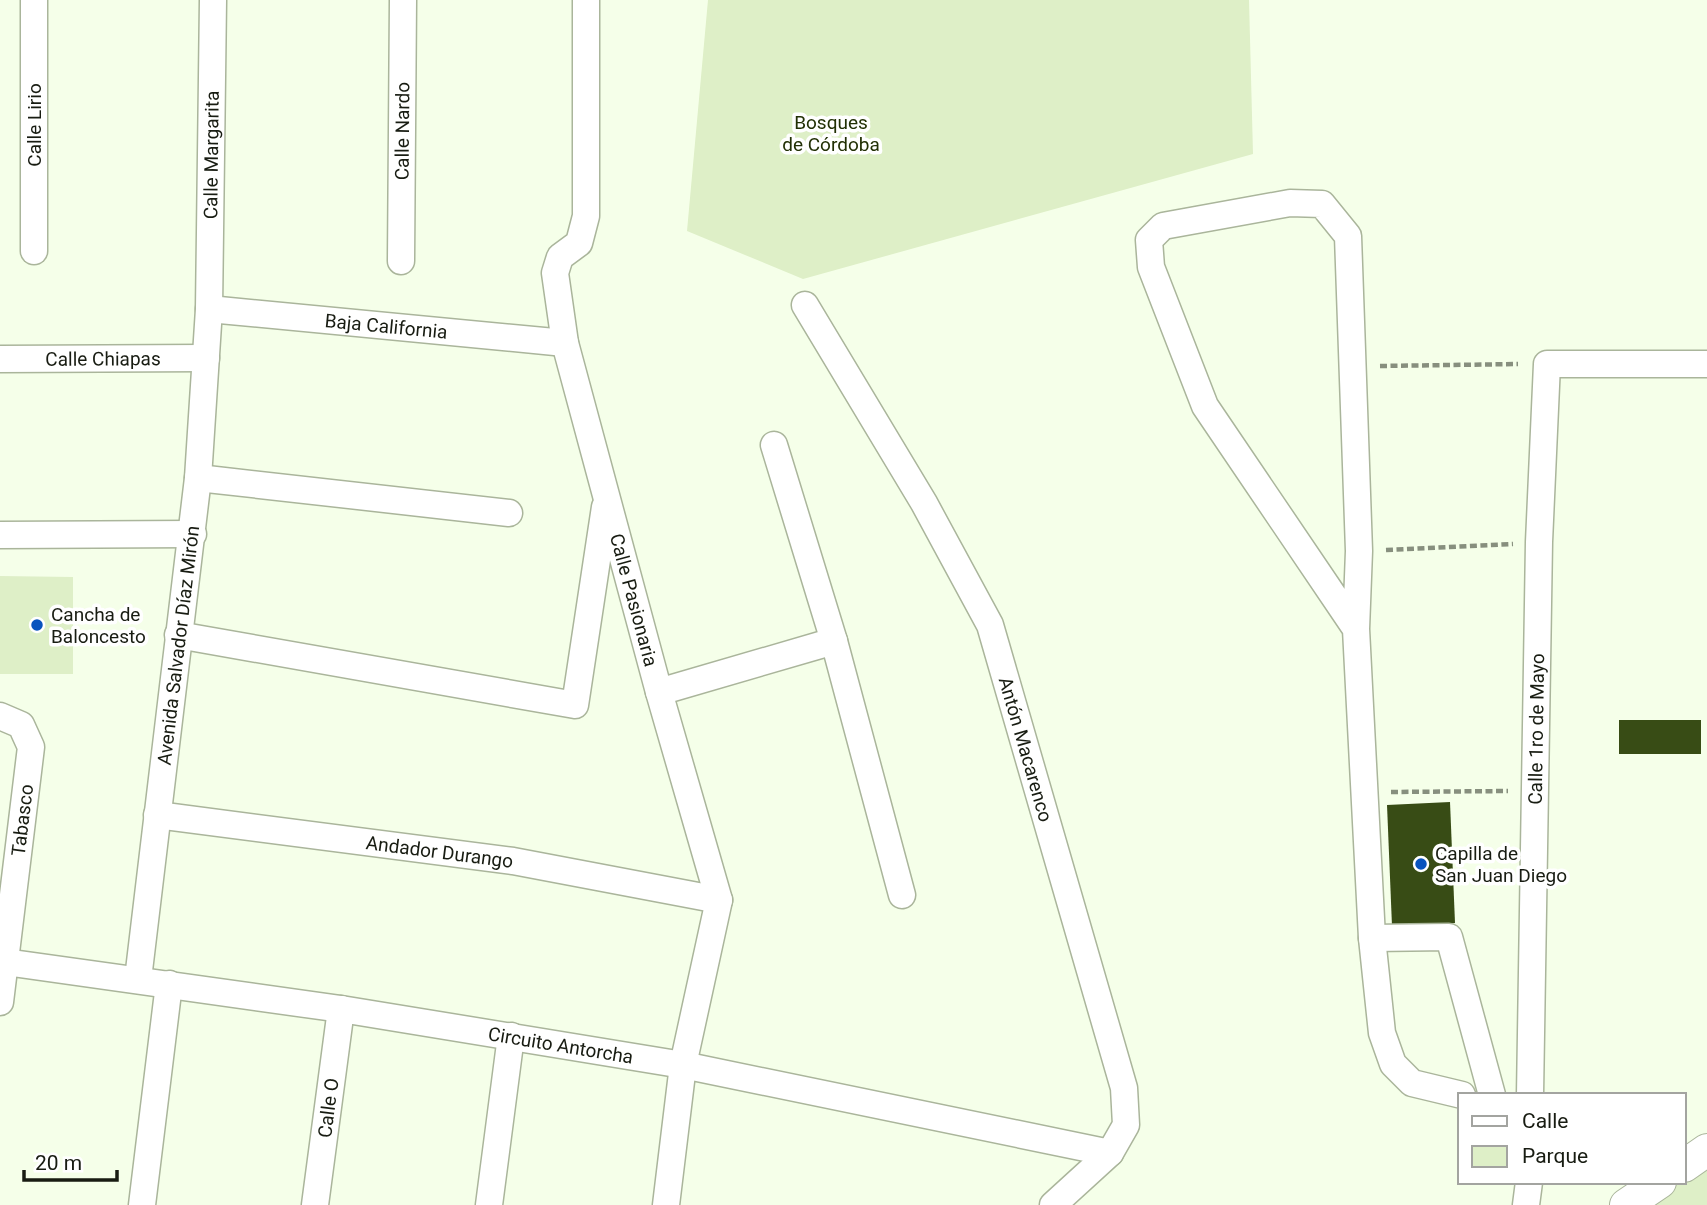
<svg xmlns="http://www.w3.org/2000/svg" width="1707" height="1205" font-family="Roboto,sans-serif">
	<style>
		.green { fill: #deefc7 }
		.building { fill: #384c15 }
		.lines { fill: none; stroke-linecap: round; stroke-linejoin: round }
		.minor-casing { stroke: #aab59b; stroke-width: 29 }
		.tertiary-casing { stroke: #aab59b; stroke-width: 34 }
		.path { stroke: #878f7e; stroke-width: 4.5; stroke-dasharray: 7 3.5; stroke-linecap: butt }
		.minor { stroke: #fff; stroke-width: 26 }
		.tertiary { stroke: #fff; stroke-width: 32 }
		.poi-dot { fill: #0853be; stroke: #fff; stroke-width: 2.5 }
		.labels { text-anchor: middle; stroke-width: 7; stroke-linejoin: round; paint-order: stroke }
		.park-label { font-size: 19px; fill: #223005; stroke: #fff }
		.street-label { font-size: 19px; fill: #181c12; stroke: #fff }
		.poi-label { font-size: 19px; fill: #181c12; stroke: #fff; text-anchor: start }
	</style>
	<rect width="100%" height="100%" fill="#f5ffe9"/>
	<g class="green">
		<polygon points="708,0 1249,0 1253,154 803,279 687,231"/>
		<polygon points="0,576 73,577 73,674 0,674"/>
		<polygon points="1707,1163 1707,1205 1646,1205 1679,1182 1684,1182 1684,1179"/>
	</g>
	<g class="building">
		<rect x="1619" y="720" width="82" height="34"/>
		<polygon points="1450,802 1455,923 1392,926 1387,805"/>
	</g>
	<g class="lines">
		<defs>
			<g id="minor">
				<path id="s1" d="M 586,0 L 586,216 L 579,243 L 560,257 L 555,273 L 565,343 L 659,692 L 719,900 L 683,1065 L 666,1205"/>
				<polyline points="34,251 34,0"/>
				<path id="s2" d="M 401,261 L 403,0"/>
				<path id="s3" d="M 805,305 L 924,503 L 990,625 L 1124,1088 L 1126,1125 L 1110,1153 L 1053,1205"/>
				<path id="s4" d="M 209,309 L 565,343"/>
				<path id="s5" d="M 0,359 L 206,358"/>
				<polyline points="774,445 834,641 902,895"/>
				<polyline points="198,478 509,513"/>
				<polyline points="0,535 193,534"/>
				<polyline points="1356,629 1359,551 1348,236 1322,204 1290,203 1163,226 1149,240 1151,267 1205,406 1356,629 1372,938 1382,1033 1393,1064 1412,1083 1462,1095"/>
				<polyline points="178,635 575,705 605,507"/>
				<polyline points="659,692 834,641"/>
				<polyline points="0,716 21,725 31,747 0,1002"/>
				<path id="s6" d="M 157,815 L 513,861 L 719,900"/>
				<polyline points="1372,938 1449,937 1492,1095"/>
				<path id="s7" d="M 5,962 L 341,1009 L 683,1065 L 1110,1153"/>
				<path id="s8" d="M 138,979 L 198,478 L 209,309 L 213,0"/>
				<path id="s9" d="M 1530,1095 L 1539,542 L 1547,364 L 1707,364"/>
				<polyline points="142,1205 169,984"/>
				<path id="s10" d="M 315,1205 L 341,1009"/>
				<polyline points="489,1205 511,1036"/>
				<polyline points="1526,1205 1529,1182"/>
			</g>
			<g id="tertiary">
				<polyline points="1684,1166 1707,1150"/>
				<polyline points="1626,1205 1660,1182"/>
			</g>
		</defs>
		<use href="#minor" class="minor-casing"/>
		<use href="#tertiary" class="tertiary-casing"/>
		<g class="path">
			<polyline points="1380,366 1518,364"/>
			<polyline points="1386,550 1513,544"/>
			<polyline points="1391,792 1508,791"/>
		</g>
		<use href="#minor" class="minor"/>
		<use href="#tertiary" class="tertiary"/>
	</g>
	<g class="poi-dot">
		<circle cx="37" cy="625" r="7"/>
		<circle cx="1421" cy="864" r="7"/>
	</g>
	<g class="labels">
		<g class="park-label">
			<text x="831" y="129">Bosques<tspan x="831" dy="22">de Córdoba</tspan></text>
		</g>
		<g class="street-label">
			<text transform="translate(34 125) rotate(-90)" y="7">Calle Lirio</text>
			<text dy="7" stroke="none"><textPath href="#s2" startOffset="130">Calle Nardo</textPath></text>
			<text dy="7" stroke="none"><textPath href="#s8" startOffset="828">Calle Margarita</textPath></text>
			<text dy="7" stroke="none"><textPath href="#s4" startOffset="178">Baja California</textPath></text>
			<text dy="7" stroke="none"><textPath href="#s5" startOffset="103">Calle Chiapas</textPath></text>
			<text dy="7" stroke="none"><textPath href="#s1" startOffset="621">Calle Pasionaria</textPath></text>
			<text dy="7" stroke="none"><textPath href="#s8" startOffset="336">Avenida Salvador Díaz Mirón</textPath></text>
			<text dy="7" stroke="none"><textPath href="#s9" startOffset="366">Calle 1ro de Mayo</textPath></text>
			<text dy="7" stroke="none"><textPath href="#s3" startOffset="499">Antón Macarenco</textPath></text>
			<text transform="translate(22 820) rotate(-83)" y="7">Tabasco</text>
			<text dy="7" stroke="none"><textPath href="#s6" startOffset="285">Andador Durango</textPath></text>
			<text dy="7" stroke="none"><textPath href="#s7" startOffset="562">Circuito Antorcha</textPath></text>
			<text dy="7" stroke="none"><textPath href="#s10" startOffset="98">Calle O</textPath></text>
		</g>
		<g class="poi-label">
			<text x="51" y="621">Cancha de<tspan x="51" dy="22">Baloncesto</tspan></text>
			<text x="1435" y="860">Capilla de<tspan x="1435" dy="22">San Juan Diego</tspan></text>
		</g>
	</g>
	<rect x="1458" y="1093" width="228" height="91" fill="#ffffff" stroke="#a3a4a0" stroke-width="2"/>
	<rect x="1472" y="1116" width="35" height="10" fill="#ffffff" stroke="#a3a4a0" stroke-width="2"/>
	<text x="1522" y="1128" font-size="21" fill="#181c12">Calle</text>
	<rect x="1472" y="1146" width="35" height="21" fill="#deefc7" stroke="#a3a4a0" stroke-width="2"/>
	<text x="1522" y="1163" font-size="21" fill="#181c12">Parque</text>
	<path d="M24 1170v10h93v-10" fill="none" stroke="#181c12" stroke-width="3.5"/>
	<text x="35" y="1170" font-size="21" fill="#181c12" stroke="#ffffff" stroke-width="5" paint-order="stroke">20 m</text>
</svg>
